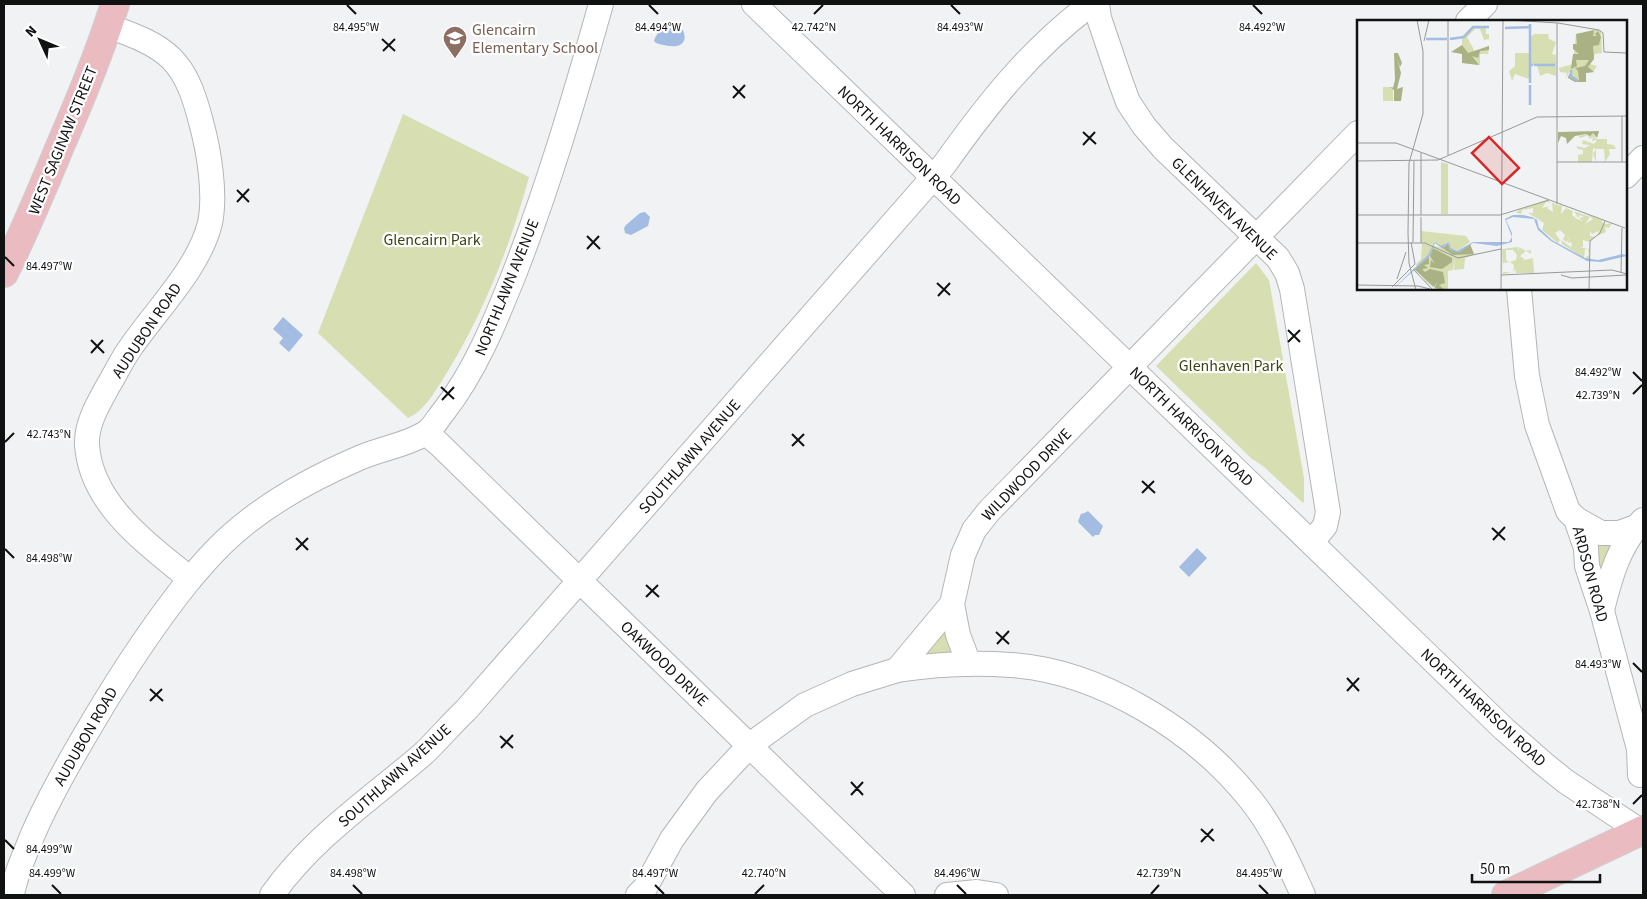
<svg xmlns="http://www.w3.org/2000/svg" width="1647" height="899" font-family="'Source Sans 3',sans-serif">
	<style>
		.green { fill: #d6deb2 }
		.water { fill: #a2bce2 }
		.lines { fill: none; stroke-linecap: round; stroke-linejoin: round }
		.minor-casing { stroke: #b4b5b8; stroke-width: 26 }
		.major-casing { stroke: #cfcfcf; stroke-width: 30 }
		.minor { stroke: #fff; stroke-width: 24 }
		.major { stroke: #eabcc2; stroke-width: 28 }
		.ticks { fill: none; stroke: #101111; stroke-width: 2 }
		.labels { text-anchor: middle; stroke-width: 4.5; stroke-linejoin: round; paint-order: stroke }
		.education-label { font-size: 16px; fill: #785e54; stroke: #fff; text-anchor: start }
		.street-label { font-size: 16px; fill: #101111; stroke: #fff }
		.park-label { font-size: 16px; fill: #3e4411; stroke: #fff }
		.inset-river { fill: none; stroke: #a2bce2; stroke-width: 2.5 }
		.inset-road { fill: none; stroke: #979899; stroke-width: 1 }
		.view { fill: #d62828; fill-opacity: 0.15; stroke: #d62828; stroke-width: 2.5 }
		.inset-edge { fill: none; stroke: #101111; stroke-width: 2.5 }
		.ticks-label { font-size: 12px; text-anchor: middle; fill: #101111; stroke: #fff; stroke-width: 4.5; stroke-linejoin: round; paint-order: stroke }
	</style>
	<rect width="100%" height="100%" fill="#f1f2f4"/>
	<g class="green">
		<path d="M 403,114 L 529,177 C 510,247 482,317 443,379 C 434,393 424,411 408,418 L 318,333 Z"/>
		<polygon points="1256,263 1269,280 1304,478 1304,502 1303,503 1263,466 1252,459 1156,366"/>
		<polygon points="1591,543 1611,545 1611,548 1602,568 1599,568"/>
		<polygon points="945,629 954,653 924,655"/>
	</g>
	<g class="water">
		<path d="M 672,23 C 685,25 690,43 677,46 C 671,47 662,45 656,43 L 654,41 C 656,33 664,26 672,23 Z"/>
		<polygon points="645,212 650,217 648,226 631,235 625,233 624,228 626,225 640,213"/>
		<polygon points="283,317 303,335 289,352 279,343 283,338 273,329"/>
		<path d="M 1088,511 L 1103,526 L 1099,535 L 1095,535 L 1093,537 L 1078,522 C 1083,509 1078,517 1088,511 Z"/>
		<polygon points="1197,548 1207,558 1189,577 1179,567"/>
	</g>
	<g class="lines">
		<defs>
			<g id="minor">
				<polyline points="754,4 1504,729 1544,764 1565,781 1643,833"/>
				<polyline points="1097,4 1099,18 1120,80 1128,102 1144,126 1163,148 1278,258 1287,273 1292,289 1328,512 1325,526 1312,542"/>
				<polyline points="1468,21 1485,4"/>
				<polyline points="1626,176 1643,158"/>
				<polyline points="1519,289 1527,376 1537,425 1568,511 1576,519 1586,548 1587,566 1602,611 1639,749 1640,775"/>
				<polyline points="426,433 439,444 903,895"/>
				<polyline points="1576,519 1601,533 1619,533 1636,527"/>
				<path d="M 190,579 C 198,570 206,560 215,551 C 254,510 306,481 357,459 C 378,449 404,446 424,434 C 432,430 438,418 444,411 C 475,371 494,324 513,277 C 548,188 575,96 601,4"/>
				<polyline points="952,604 958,635 969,664"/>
				<path d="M 1602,610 C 1610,578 1619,544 1643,520"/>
				<path d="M 897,670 C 935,664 973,662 1011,665 C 1099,671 1195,730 1250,799 C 1273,827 1288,862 1303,895"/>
				<path d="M 12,895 C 15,875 25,854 33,834 C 50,795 72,757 94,720 C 123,671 154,624 190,579 C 148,544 91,505 87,445 C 86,424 98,404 108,386 C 116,373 122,359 131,347 C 157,309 199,268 210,223 C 216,194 209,151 201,122 C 185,59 168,47 108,26"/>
				<path d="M 272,895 C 312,838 371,799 423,754 C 438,740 451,724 466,710 L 944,165 C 988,103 1030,50 1091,4"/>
				<polyline points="638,895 645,888 672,839 707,791 750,745 805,705 852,684 897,670 952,604 963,555 974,530 989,511 1358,133"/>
				<polyline points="947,895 977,892 996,895"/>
			</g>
			<g id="major">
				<path d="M 4,273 C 25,231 43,187 61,144 C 81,98 100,52 115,4"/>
				<polyline points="1506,895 1643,830"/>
			</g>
		</defs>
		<use href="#minor" class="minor-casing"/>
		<use href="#major" class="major-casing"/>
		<use href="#minor" class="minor"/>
		<use href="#major" class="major"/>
	</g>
	<path class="ticks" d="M 347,5 L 356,14M 649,5 L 658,14M 951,5 L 960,14M 1253,5 L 1262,14M 814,14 L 823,5M 382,39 L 395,51M 383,51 L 395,39M 733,86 L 745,98M 733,98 L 745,85M 1083,132 L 1096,144M 1083,145 L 1095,132M 237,190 L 249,202M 237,202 L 249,189M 587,236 L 600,249M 587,249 L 599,236M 5,257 L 14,266M 937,283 L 950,295M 938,296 L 950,283M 1288,330 L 1300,342M 91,340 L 104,353M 1288,342 L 1300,330M 91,353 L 103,340M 1633,372 L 1642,381M 441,387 L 454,399M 1633,394 L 1642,385M 442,400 L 454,387M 792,434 L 804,446M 5,442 L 14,433M 792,446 L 804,434M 1142,481 L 1155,493M 1142,493 L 1154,481M 1492,528 L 1505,540M 296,538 L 308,550M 1493,540 L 1505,527M 5,549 L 14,558M 296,550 L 308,538M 646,585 L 659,597M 646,597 L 658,585M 996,632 L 1009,644M 997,644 L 1009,631M 1633,663 L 1642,672M 1347,678 L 1359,691M 150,689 L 163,701M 1347,691 L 1359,678M 150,701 L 162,689M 500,736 L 513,748M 501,748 L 513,735M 851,782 L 863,795M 851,795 L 863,782M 1633,804 L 1642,795M 1201,829 L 1214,841M 5,840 L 14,849M 1201,842 L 1213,829M 52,885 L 61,894M 353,885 L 362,894M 655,885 L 664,894M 957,885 L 966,894M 1259,885 L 1268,894M 755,894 L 764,885M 1151,894 L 1159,885"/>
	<defs>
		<symbol id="school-pin" viewBox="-11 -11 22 30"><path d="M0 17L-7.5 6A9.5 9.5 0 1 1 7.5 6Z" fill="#8d6e63" stroke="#fff"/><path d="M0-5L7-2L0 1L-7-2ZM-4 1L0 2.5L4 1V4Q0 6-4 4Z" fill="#fff"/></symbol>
	</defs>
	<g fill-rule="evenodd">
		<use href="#school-pin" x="441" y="24" width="28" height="38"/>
	</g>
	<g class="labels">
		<g class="education-label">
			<text x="472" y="35">Glencairn<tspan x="472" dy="18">Elementary School</tspan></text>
		</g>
		<g class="street-label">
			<text transform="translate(62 140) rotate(-68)" y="6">WEST SAGINAW STREET</text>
			<text transform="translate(900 145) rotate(44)" y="6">NORTH HARRISON ROAD</text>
			<text transform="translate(1225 208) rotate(44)" y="6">GLENHAVEN AVENUE</text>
			<text transform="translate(506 287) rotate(-68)" y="6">NORTHLAWN AVENUE</text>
			<text transform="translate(146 330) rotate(-56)" y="6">AUDUBON ROAD</text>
			<text transform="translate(1192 426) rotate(44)" y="6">NORTH HARRISON ROAD</text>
			<text transform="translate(689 456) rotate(-49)" y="6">SOUTHLAWN AVENUE</text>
			<text transform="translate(1026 474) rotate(-46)" y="6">WILDWOOD DRIVE</text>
			<text transform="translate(1591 574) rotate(75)" y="6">ARDSON ROAD</text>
			<text transform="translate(665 663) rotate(44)" y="6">OAKWOOD DRIVE</text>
			<text transform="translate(1484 707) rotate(43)" y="6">NORTH HARRISON ROAD</text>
			<text transform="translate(85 736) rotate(-60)" y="6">AUDUBON ROAD</text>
			<text transform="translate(394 775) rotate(-42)" y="6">SOUTHLAWN AVENUE</text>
		</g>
		<g class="park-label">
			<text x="432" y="245">Glencairn Park</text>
			<text x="1231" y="371">Glenhaven Park</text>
		</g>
	</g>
	<g transform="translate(1357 20)">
		<rect width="270" height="270" fill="#f1f2f4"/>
		<path d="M 116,6 L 129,6 L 129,14 L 132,14 L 132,19 L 127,20 L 123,9 L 118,9 L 110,17 L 118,32 L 132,26 L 131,34 L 123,34 L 123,45 L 105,43 L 105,16 ZM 237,9 L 244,11 L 245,33 L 238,34 L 233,44 L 240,46 L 236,52 L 228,53 L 228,60 L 215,58 L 213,50 L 209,59 L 210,53 L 203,52 L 202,48 L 216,44 L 219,14 L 236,12 ZM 178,14 L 191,14 L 192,19 L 199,22 L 195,34 L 199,35 L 199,56 L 190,53 L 183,56 L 180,45 L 172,45 L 172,59 L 158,54 L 155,61 L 152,51 L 158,46 L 158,33 L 174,33 L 173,17 ZM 26,67 L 36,67 L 36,81 L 26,81 ZM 236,113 L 239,119 L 250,119 L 250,124 L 257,125 L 259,129 L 252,129 L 253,134 L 248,142 L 247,129 L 239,129 L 239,142 L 236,134 L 239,129 L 236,128 L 235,142 L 221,142 L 221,135 L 226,134 L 226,130 L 221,129 L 219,126 L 228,128 L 233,125 L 225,124 L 226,120 L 237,124 L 240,120 L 235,121 L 236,117 L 232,119 L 231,115 L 224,118 L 221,116 ZM 84,142 L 91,144 L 91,194 L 84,194 ZM 190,180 L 194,183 L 189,182 L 185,188 L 192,186 L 190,188 L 196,192 L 195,183 L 204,186 L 201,184 L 211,188 L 205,186 L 204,194 L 209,188 L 216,191 L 215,195 L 220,199 L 226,201 L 222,198 L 227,197 L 223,195 L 221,198 L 217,191 L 233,197 L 228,204 L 236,199 L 229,194 L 247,201 L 244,201 L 248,204 L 255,203 L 252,208 L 248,207 L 249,212 L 240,216 L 242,211 L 235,214 L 233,211 L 233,216 L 238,217 L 232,222 L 226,220 L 226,227 L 222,227 L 232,229 L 232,239 L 228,238 L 232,235 L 231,229 L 228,229 L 227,238 L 205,224 L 204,220 L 214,227 L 215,225 L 214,222 L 210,223 L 213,218 L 209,222 L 206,219 L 208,215 L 203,210 L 198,213 L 203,220 L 201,223 L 185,210 L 187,203 L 171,193 L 176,193 L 176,188 L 165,190 L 164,194 L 159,193 L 162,190 ZM 64,211 L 109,216 L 113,222 L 100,231 L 94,228 L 92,222 L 83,226 L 79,222 L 76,225 L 64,222 ZM 65,223 L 103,232 L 113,224 L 117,235 L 108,238 L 107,249 L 97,250 L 98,237 L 96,250 L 91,251 L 91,270 L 80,270 L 68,261 L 59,244 L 64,239 ZM 161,227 L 162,233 L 162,227 L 169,231 L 174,230 L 174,234 L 169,231 L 163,236 L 168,240 L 176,238 L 177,253 L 159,253 L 158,249 L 156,253 L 157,245 L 153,242 L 159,240 L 160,235 L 156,230 L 149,230 L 149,240 L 152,242 L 146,243 L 146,252 L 155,252 L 146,254 L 145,229 Z" fill="#d6deb2"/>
		<path d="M 237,10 L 236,16 L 240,16 L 238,14 L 241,11 L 244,17 L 242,25 L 236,26 L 237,39 L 231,47 L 237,52 L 229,53 L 229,62 L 218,62 L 211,58 L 212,54 L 222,60 L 221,51 L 218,48 L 228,46 L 232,40 L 219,40 L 220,46 L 214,49 L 216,34 L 213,34 L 222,34 L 216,29 L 216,24 L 220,24 L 219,14 ZM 105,25 L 111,33 L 132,26 L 132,30 L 123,31 L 121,38 L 115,36 L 122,45 L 105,43 L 105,34 L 94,32 ZM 37,33 L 41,33 L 45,43 L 43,47 L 40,38 L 44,53 L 40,69 L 46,67 L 44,81 L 37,81 L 37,70 L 33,67 L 36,68 L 38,60 ZM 242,111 L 240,118 L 236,113 L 233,116 L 229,114 L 218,116 L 210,124 L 209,118 L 204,116 L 201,123 L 201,112 ZM 78,223 L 87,227 L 91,223 L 93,230 L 103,232 L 113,224 L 117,234 L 96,235 ZM 76,228 L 95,238 L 95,242 L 85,249 L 73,247 L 74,240 L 78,244 L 73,236 ZM 72,237 L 72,244 L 67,245 L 71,248 L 65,249 L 68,252 L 73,249 L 86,252 L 88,263 L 82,265 L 88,270 L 78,268 L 80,262 L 77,267 L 57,249 Z" fill="#a9b185"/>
		<path d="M 156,195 L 166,195 L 175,197 L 180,200 L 182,208 L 195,220 L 228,238 L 241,240 L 266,234 L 270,236 L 244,242 L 230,241 L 194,221 L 181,210 L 177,199 L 156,197 L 149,200 L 155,213 L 155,222 L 140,226 L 116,223 L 103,232 L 99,232 L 93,230 L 91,223 L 85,228 L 78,223 L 72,237 L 35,270 L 71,235 L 77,223 L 79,222 L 83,226 L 92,222 L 94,228 L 100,231 L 116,222 L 152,222 L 155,217 L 148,199 Z" fill="#a2bce2"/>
		<path class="inset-river" d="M 173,4 L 173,45 L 176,45M 148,8 L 173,7M 69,19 L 90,19M 93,19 L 107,17 L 116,7 L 132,7M 177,45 L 198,45M 214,50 L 214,57 L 221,61M 173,63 L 173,46M 173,85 L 173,65"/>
		<path class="inset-road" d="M 151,0 L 201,3 L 242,10 L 246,13 L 247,32 L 270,33M 200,3 L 200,184M 67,21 L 72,0M 265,96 L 265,142M 0,123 L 39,123 L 268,208M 91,135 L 91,0M 0,141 L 81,140 L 180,97 L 270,96M 200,142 L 270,142M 0,195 L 143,195 L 192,180M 64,195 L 64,133M 56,222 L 57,141M 0,223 L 68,223 L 101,238 L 144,229M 64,223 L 64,197M 56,249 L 76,270M 264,253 L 265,208M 144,255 L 255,250 L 270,254M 204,255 L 215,258 L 269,255M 40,259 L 49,232M 0,265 L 61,266 L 73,269M 35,267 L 58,244 L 54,222M 59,270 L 52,243 L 51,213 L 52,143 L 66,94 L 66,31 L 60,0M 144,270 L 146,0M 232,270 L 233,221 L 243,213 L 248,201"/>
		<path class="view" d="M 132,117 L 162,148 L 145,164 L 115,133 Z"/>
		<rect width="270" height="270" class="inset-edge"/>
	</g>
	<g class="ticks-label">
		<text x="356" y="31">84.495°W</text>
		<text x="658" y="31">84.494°W</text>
		<text x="960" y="31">84.493°W</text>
		<text x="1262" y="31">84.492°W</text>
		<text x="814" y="31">42.742°N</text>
		<text x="49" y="270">84.497°W</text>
		<text x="1598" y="376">84.492°W</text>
		<text x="1598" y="399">42.739°N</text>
		<text x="49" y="438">42.743°N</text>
		<text x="49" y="562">84.498°W</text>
		<text x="1598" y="668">84.493°W</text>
		<text x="1598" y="808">42.738°N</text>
		<text x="49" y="853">84.499°W</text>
		<text x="764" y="877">42.740°N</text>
		<text x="1159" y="877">42.739°N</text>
		<text x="52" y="877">84.499°W</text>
		<text x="353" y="877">84.498°W</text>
		<text x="655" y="877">84.497°W</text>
		<text x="957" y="877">84.496°W</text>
		<text x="1259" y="877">84.495°W</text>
	</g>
	<rect width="1647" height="899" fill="none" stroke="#101111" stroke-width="10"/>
	<g transform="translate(40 40) rotate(314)" stroke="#ffffff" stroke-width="4" paint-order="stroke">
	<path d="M0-4L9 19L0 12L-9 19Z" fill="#101111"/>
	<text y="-8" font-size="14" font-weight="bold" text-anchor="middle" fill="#101111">N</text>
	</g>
	<path d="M1472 874v8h128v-8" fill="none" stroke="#101111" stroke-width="2.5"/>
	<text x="1480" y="874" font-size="15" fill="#101111" stroke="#ffffff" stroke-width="4" paint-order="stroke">50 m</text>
</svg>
